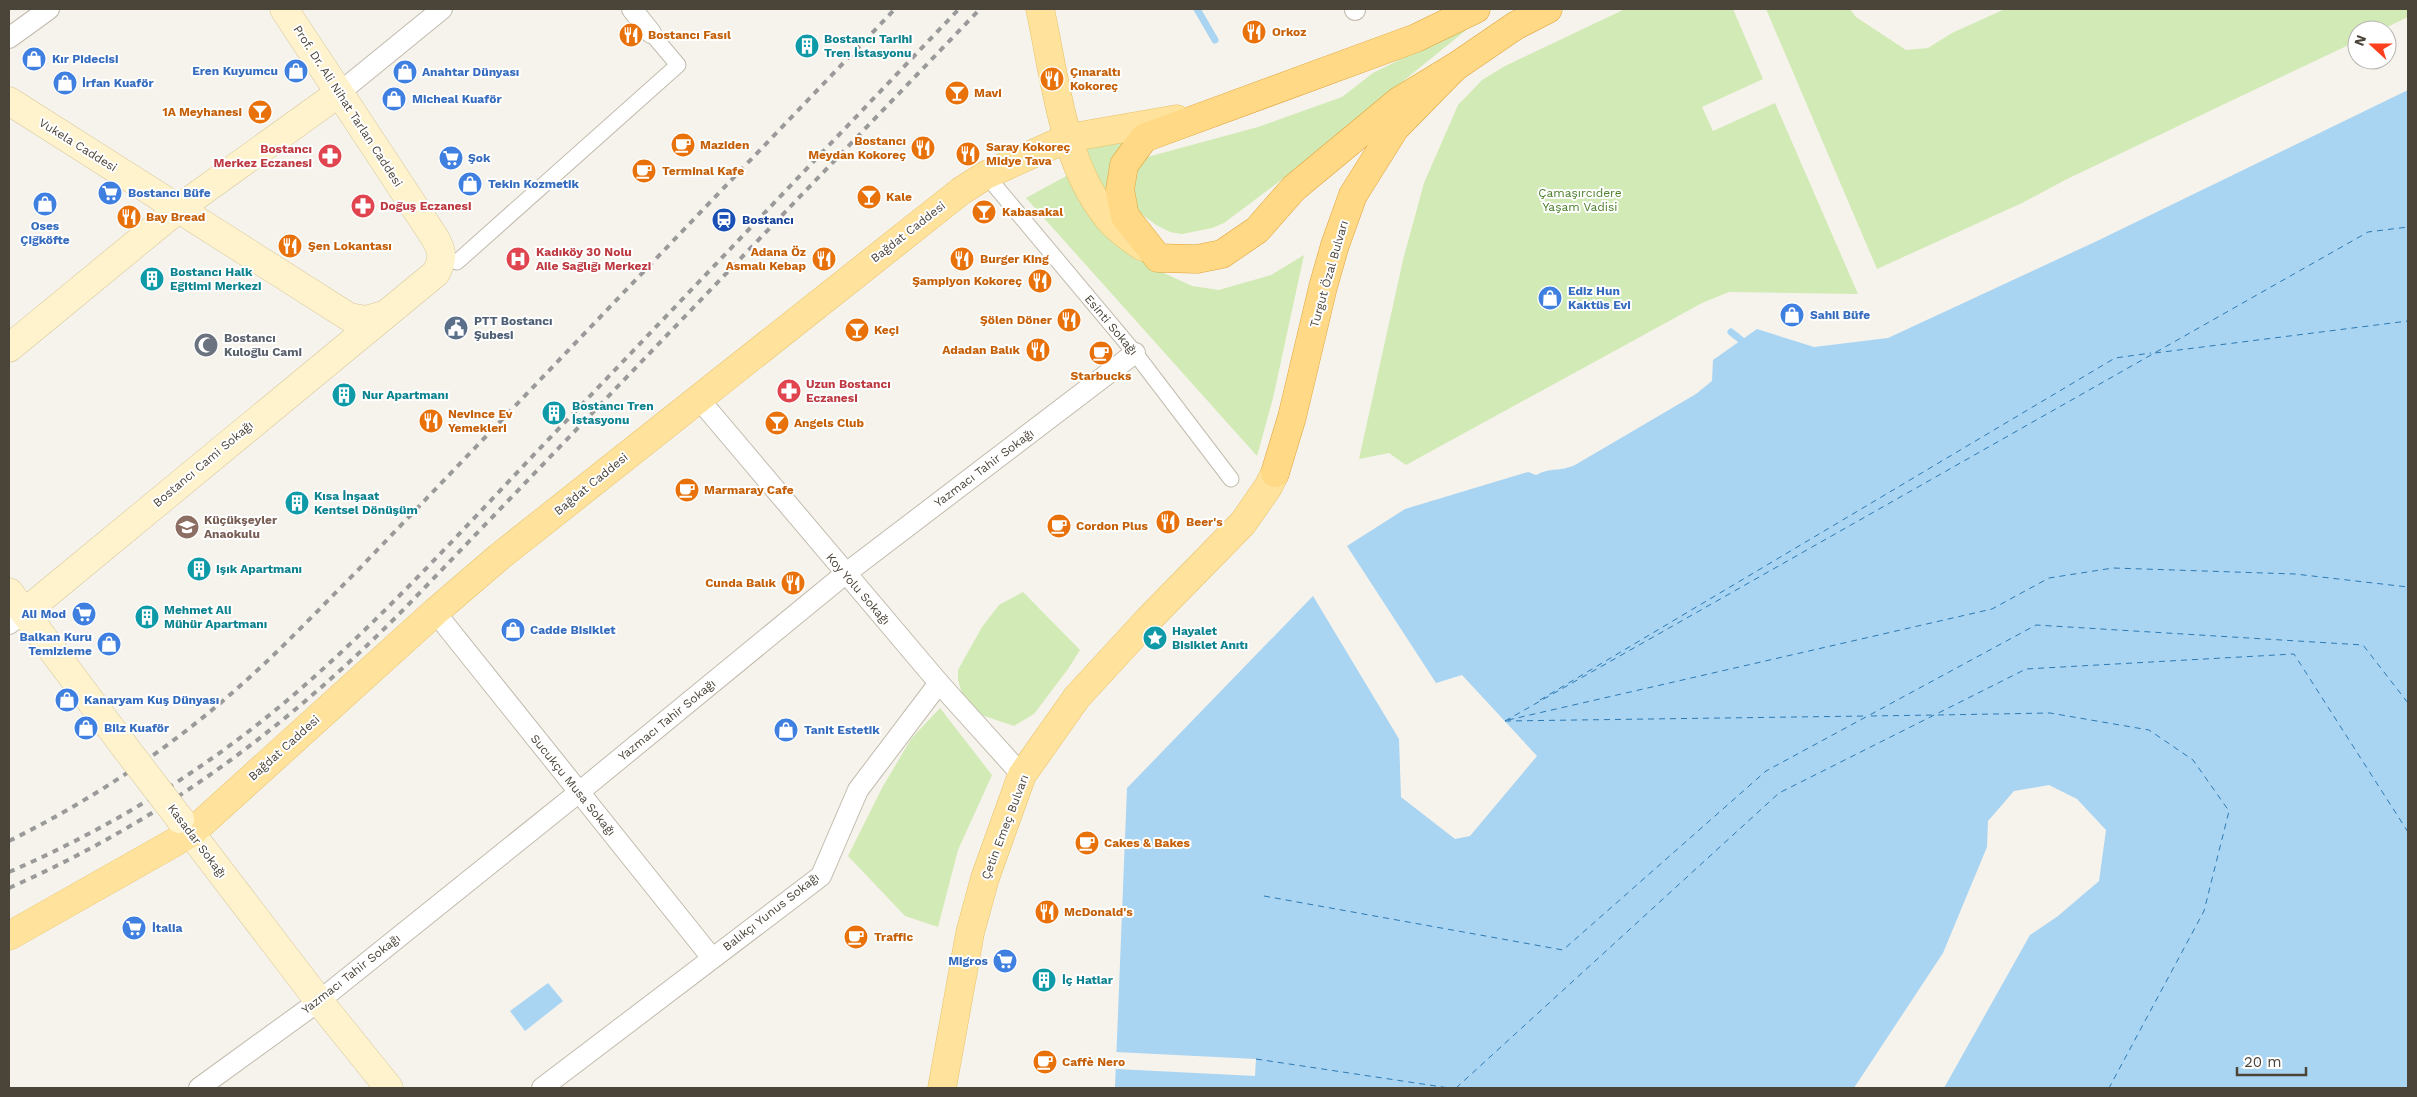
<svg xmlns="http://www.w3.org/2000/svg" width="2417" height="1097" font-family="'Work Sans',sans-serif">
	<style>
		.green { fill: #d2eab5 }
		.water { fill: #a9d4f2 }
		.pier { fill: #f6f3ec }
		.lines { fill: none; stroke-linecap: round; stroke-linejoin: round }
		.stream { stroke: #a9d4f2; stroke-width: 7 }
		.ferry { stroke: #2e7ab2; stroke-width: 1; stroke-dasharray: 6 5; stroke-linecap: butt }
		.pedestrian-casing { stroke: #c2bbae; stroke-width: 17 }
		.minor-casing { stroke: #c2bbae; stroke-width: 22 }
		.secondary-casing { stroke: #d6c79b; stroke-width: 29 }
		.primary-casing { stroke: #e6c16a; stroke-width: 29 }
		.trunk-casing { stroke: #e0a43c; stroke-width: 29 }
		.pedestrian { stroke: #fff; stroke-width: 15 }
		.minor { stroke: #fff; stroke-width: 20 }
		.secondary { stroke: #fff3cd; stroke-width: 28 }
		.primary { stroke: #ffe39c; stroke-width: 28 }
		.trunk { stroke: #ffd985; stroke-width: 28 }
		.rail { stroke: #9a9a9a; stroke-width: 4; stroke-dasharray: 6 6; stroke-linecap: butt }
		.secondary-bridge-casing { stroke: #d6c79b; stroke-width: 29; stroke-linecap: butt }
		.secondary-bridge { stroke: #fff3cd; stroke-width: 28 }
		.labels { text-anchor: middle; stroke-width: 4; stroke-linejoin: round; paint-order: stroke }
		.food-label { font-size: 12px; font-weight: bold; fill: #c56008; stroke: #fff; text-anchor: start }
		.culture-label { font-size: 12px; font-weight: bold; fill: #0d838f; stroke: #fff; text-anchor: start }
		.shop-label { font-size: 12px; font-weight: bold; fill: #366cbe; stroke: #fff; text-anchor: start }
		.street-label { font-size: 12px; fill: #4b4439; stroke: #fff }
		.health-label { font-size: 12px; font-weight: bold; fill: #be3a42; stroke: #fff; text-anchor: start }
		.park-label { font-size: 12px; fill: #4a7f2a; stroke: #fff }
		.transit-label { font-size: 12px; font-weight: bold; fill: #164399; stroke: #fff; text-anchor: start }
		.service-label { font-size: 12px; font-weight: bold; fill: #4e5e75; stroke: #fff; text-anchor: start }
		.worship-label { font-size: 12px; font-weight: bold; fill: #5b616d; stroke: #fff; text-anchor: start }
		.education-label { font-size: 12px; font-weight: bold; fill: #785e54; stroke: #fff; text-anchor: start }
	</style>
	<rect width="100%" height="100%" fill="#f6f3ec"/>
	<g class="green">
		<polygon points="1625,9 1733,9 1763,79 1702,107 1713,131 1775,103 1858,294 1729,292 1702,303 1406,465 1389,453 1359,459 1403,260 1424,183 1458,105 1482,80 1505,66"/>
		<polygon points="1766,9 1850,9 1856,17 1906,50 1928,48 1952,33 2005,9 2408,9 2408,17 2381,30 2357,30 2357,41 2067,179 2022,203 1877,269"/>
		<polygon points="1465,27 1465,31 1276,184 1224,223 1212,228 1182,234 1170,232 1156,225 1140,213 1133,204 1130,180 1140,159 1258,127 1342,97 1373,73"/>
		<polygon points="1142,130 1114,214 1084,146"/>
		<polygon points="1068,175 1132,255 1153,268 1192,286 1219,290 1271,275 1304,255 1273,398 1257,456 1026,198"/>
		<polygon points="1023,592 1080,650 1068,669 1034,714 1014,726 984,716 964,700 958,680 958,670 982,627 999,605"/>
		<polygon points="940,708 992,775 958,850 938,927 905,916 848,856 882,788 911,739"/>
	</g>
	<g class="water">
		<path d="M 2408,90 L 2408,1088 L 1944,1088 L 2030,935 L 2058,916 L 2099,881 L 2106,830 L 2077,799 L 2049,785 L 2014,791 L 1988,821 L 1987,847 L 1943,953 L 1854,1088 L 1115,1088 L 1127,788 L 1313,596 L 1399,739 L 1401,797 L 1455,839 L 1470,836 L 1537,756 L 1462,675 L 1436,683 L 1347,546 L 1405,509 L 1528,472 L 1536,475 C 1551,467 1560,472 1575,465 L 1696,394 L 1712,381 L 1713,360 L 1757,329 L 1814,347 L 1888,338 L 2097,241 Z"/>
		<polygon points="548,983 563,1001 525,1031 510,1011"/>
	</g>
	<polygon class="pier" points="1116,1052 1256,1059 1255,1076 1116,1069"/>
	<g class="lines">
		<g class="stream">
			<polyline points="1197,9 1215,40"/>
			<polyline points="1731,332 1741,340"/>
		</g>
		<g class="ferry">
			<polyline points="2155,353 2408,321"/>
			<polyline points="1540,700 2115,358 2151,353"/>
			<polyline points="1938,715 2050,713 2149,730 2193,760 2229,811 2204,911 2109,1088"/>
			<polyline points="1871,716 1934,715"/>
			<polyline points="1508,720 1992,609 2049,578 2113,568 2295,574 2408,587"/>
			<polyline points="1505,721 1867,716"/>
			<polyline points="1505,721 2368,232 2408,227"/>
			<polyline points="1264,896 1563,950 1766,771 2036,625 2363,645 2408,703"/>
			<polyline points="1256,1059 1449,1088"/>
			<polyline points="1456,1088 1779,793 2026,669 2294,654 2408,832"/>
		</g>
		<defs>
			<g id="pedestrian">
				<polyline points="986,175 1135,353 1231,479"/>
				<polyline points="457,262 678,65 651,33"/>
			</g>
			<g id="minor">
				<polyline points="632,9 651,33"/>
				<polyline points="1355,9 1355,10"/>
				<polyline points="9,38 49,9"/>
				<polyline points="339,93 442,9"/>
				<polyline points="698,398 939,683 1022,775"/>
				<polyline points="435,612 712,958"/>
				<polyline points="9,624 25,612"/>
				<polyline points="199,1088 319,1001 578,793 845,574 1135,353"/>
				<polyline points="542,1088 821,876 858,790 939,683"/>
			</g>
			<g id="secondary">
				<polyline points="9,101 349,317 366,320 380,316"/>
				<polyline points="9,348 178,209 339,93"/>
				<polyline points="9,592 124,746"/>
				<path d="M 25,612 L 436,273 C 443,259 443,252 435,238 L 284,9"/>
				<polyline points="180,819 319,1001 389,1088"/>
			</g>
			<g id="primary">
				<path d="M 1040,9 C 1055,77 1062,162 1108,218 C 1117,229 1131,239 1143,247"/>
				<polyline points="9,936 191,833 435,612 499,557 961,191 986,175 1068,138 1177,119"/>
				<polyline points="942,1088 970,933 985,878 1022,775 1077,697 1148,620 1243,523 1268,487 1275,473"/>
			</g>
			<g id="trunk">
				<polyline points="1455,67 1399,101 1294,188 1257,230 1222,254 1197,259 1158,258 1125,216 1120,190 1124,165 1144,138 1416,38 1476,9"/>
				<polyline points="1275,473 1292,417 1323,287 1335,245 1353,195 1395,128 1455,67 1515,26 1548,9"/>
			</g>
		</defs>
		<use href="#pedestrian" class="pedestrian-casing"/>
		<use href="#minor" class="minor-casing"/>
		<use href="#secondary" class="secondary-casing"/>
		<use href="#primary" class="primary-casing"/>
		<use href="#trunk" class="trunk-casing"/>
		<use href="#pedestrian" class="pedestrian"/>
		<use href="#minor" class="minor"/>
		<use href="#secondary" class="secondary"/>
		<use href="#primary" class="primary"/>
		<use href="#trunk" class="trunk"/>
		<g class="rail">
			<path d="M 9,841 C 92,800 172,747 241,685 C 283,648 321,607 360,568 L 895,9"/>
			<path d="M 9,872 C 120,824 224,758 314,677 C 404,597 485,505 569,418 C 699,282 829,145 959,9"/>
			<path d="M 9,888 C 165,819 289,726 408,605 L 980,9"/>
		</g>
		<defs>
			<polyline id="secondary-bridge" points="124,746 180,819"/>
		</defs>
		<use href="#secondary-bridge" class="secondary-bridge-casing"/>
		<use href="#secondary-bridge" class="secondary-bridge"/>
	</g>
	<defs>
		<symbol id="restaurant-disc" viewBox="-11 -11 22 22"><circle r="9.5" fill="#e8710a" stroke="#fff"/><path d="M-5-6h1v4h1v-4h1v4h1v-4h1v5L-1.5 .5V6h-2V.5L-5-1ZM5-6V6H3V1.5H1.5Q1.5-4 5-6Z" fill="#fff"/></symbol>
		<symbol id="building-disc" viewBox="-11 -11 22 22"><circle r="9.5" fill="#0f9aa8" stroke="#fff"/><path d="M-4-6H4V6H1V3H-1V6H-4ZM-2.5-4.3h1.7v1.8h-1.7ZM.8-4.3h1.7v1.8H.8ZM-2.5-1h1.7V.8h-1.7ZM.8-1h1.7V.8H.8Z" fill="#fff"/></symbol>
		<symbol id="shop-disc" viewBox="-11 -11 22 22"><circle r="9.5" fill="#3f7fe0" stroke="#fff"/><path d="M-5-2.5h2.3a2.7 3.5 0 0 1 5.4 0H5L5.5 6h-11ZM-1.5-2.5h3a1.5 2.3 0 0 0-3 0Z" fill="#fff"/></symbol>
		<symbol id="bar-disc" viewBox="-11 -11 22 22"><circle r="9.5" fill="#e8710a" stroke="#fff"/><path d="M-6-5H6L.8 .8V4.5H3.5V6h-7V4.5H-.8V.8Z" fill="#fff"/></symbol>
		<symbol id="cafe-disc" viewBox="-11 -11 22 22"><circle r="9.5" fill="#e8710a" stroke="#fff"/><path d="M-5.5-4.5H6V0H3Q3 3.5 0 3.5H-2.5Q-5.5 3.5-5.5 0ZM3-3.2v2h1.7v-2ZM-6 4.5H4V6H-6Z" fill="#fff"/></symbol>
		<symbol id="pharmacy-disc" viewBox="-11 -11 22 22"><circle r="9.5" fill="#e0444e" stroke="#fff"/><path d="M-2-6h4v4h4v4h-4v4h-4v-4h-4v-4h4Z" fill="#fff"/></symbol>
		<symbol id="supermarket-disc" viewBox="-11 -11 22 22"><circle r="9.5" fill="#3f7fe0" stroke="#fff"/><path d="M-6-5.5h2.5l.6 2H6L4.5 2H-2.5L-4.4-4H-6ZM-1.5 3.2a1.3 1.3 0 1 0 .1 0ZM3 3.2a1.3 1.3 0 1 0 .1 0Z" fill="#fff"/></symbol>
		<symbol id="station-disc" viewBox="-11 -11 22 22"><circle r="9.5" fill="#1a4fb4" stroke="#fff"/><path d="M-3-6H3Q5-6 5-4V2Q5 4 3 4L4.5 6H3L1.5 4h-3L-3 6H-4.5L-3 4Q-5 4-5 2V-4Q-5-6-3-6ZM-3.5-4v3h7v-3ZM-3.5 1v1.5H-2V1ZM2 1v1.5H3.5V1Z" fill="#fff"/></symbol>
		<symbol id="hospital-disc" viewBox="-11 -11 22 22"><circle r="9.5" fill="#e0444e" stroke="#fff"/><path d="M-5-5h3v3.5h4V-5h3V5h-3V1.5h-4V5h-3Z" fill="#fff"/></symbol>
		<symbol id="civic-disc" viewBox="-11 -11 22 22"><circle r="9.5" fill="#5c6f8a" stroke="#fff"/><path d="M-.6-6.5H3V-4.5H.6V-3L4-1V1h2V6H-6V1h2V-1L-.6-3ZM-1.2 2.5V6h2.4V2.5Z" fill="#fff"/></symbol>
		<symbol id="mosque-disc" viewBox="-11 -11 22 22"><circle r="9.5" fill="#6b7280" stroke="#fff"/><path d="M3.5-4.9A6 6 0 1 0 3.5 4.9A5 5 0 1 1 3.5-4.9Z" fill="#fff"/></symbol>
		<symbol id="school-disc" viewBox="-11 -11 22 22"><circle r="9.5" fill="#8d6e63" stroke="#fff"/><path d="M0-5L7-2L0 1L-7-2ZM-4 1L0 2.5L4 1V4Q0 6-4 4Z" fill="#fff"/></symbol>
		<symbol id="sight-disc" viewBox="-11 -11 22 22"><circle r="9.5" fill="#0f9aa8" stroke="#fff"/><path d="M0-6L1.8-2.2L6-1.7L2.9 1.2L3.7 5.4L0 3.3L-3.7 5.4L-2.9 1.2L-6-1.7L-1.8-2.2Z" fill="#fff"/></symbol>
	</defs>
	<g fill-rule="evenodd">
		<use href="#restaurant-disc" x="1240" y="18" width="28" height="28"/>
		<use href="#restaurant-disc" x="617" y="21" width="28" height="28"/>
		<use href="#building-disc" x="793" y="32" width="28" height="28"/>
		<use href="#shop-disc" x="20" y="45" width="28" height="28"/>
		<use href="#shop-disc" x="282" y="57" width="28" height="28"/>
		<use href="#shop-disc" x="391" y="58" width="28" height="28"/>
		<use href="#restaurant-disc" x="1038" y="65" width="28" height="28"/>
		<use href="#shop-disc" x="51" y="69" width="28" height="28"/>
		<use href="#bar-disc" x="943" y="79" width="28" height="28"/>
		<use href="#shop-disc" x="380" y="85" width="28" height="28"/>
		<use href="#bar-disc" x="246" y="98" width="28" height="28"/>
		<use href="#cafe-disc" x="669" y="131" width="28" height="28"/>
		<use href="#restaurant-disc" x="909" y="134" width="28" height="28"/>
		<use href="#restaurant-disc" x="954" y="140" width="28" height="28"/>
		<use href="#pharmacy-disc" x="316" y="142" width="28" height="28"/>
		<use href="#supermarket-disc" x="437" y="144" width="28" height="28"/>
		<use href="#cafe-disc" x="630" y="157" width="28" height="28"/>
		<use href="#shop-disc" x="456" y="170" width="28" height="28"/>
		<use href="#supermarket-disc" x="96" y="179" width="28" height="28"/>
		<use href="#bar-disc" x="855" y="183" width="28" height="28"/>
		<use href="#shop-disc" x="31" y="190" width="28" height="28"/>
		<use href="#pharmacy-disc" x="349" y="192" width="28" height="28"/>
		<use href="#bar-disc" x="970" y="198" width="28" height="28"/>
		<use href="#restaurant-disc" x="115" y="203" width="28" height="28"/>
		<use href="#station-disc" x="710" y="206" width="28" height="28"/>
		<use href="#restaurant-disc" x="276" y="232" width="28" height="28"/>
		<use href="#hospital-disc" x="504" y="245" width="28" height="28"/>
		<use href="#restaurant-disc" x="810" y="245" width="28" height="28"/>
		<use href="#restaurant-disc" x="948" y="245" width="28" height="28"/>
		<use href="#building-disc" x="138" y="265" width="28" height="28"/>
		<use href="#restaurant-disc" x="1026" y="267" width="28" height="28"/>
		<use href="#shop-disc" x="1536" y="284" width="28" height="28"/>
		<use href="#shop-disc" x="1778" y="301" width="28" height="28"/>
		<use href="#restaurant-disc" x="1055" y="306" width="28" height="28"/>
		<use href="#civic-disc" x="442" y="314" width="28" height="28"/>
		<use href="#bar-disc" x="843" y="316" width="28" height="28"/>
		<use href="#mosque-disc" x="192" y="331" width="28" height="28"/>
		<use href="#restaurant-disc" x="1024" y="336" width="28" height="28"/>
		<use href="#cafe-disc" x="1087" y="339" width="28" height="28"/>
		<use href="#pharmacy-disc" x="775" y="377" width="28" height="28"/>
		<use href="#building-disc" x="330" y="381" width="28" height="28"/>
		<use href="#building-disc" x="540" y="399" width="28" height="28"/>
		<use href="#restaurant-disc" x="417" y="407" width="28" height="28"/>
		<use href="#bar-disc" x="763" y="409" width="28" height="28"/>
		<use href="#cafe-disc" x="673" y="476" width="28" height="28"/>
		<use href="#building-disc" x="283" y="489" width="28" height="28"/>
		<use href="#restaurant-disc" x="1154" y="508" width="28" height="28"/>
		<use href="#cafe-disc" x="1045" y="512" width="28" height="28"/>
		<use href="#school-disc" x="173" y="513" width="28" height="28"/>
		<use href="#building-disc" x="185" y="555" width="28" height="28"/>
		<use href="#restaurant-disc" x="779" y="569" width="28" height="28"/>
		<use href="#supermarket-disc" x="70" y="600" width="28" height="28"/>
		<use href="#building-disc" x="133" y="603" width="28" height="28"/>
		<use href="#shop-disc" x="499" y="616" width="28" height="28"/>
		<use href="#sight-disc" x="1141" y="624" width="28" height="28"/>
		<use href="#shop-disc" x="95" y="630" width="28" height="28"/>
		<use href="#shop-disc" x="53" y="686" width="28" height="28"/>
		<use href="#shop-disc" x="72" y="714" width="28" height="28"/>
		<use href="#shop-disc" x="772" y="716" width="28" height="28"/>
		<use href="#cafe-disc" x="1073" y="829" width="28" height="28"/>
		<use href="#restaurant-disc" x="1033" y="898" width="28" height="28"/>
		<use href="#supermarket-disc" x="120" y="914" width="28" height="28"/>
		<use href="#cafe-disc" x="842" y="923" width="28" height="28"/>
		<use href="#supermarket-disc" x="991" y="947" width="28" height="28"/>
		<use href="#building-disc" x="1030" y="966" width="28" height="28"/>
		<use href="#cafe-disc" x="1031" y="1048" width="28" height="28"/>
	</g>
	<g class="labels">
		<g class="food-label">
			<text x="1272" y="36">Orkoz</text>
			<text x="648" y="39">Bostancı Fasıl</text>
			<text x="1070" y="76">Çınaraltı<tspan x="1070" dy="14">Kokoreç</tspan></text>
			<text x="974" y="97">Mavi</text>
			<text x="242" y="116" text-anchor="end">1A Meyhanesi</text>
			<text x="906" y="145" text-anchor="end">Bostancı<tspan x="906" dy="14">Meydan Kokoreç</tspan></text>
			<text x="700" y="149">Maziden</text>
			<text x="986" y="151">Saray Kokoreç<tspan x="986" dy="14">Midye Tava</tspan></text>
			<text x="662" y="175">Terminal Kafe</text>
			<text x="886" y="201">Kale</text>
			<text x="1002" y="216">Kabasakal</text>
			<text x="146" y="221">Bay Bread</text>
			<text x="308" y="250">Şen Lokantası</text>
			<text x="806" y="256" text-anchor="end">Adana Öz<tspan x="806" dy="14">Asmalı Kebap</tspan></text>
			<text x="980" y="263">Burger King</text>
			<text x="1022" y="285" text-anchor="end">Şampiyon Kokoreç</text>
			<text x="1052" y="324" text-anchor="end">Şölen Döner</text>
			<text x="874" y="334">Keçi</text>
			<text x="1020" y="354" text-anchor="end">Adadan Balık</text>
			<text x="1101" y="380" text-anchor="middle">Starbucks</text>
			<text x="448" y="418">Nevince Ev<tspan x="448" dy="14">Yemekleri</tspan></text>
			<text x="794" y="427">Angels Club</text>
			<text x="704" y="494">Marmaray Cafe</text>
			<text x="1186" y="526">Beer's</text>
			<text x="1076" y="530">Cordon Plus</text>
			<text x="776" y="587" text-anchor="end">Cunda Balık</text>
			<text x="1104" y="847">Cakes &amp; Bakes</text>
			<text x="1064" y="916">McDonald's</text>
			<text x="874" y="941">Traffic</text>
			<text x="1062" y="1066">Caffè Nero</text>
		</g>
		<g class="culture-label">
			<text x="824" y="43">Bostancı Tarihi<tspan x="824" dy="14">Tren İstasyonu</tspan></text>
			<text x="170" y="276">Bostancı Halk<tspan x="170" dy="14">Eğitimi Merkezi</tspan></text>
			<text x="362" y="399">Nur Apartmanı</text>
			<text x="572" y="410">Bostancı Tren<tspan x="572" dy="14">İstasyonu</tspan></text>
			<text x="314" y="500">Kısa İnşaat<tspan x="314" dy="14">Kentsel Dönüşüm</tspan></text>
			<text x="216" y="573">Işık Apartmanı</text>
			<text x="164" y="614">Mehmet Ali<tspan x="164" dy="14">Mühür Apartmanı</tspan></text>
			<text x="1172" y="635">Hayalet<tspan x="1172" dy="14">Bisiklet Anıtı</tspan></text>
			<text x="1062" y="984">İç Hatlar</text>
		</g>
		<g class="shop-label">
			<text x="52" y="63">Kır Pidecisi</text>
			<text x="278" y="75" text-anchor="end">Eren Kuyumcu</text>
			<text x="422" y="76">Anahtar Dünyası</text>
			<text x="82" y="87">İrfan Kuaför</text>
			<text x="412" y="103">Micheal Kuaför</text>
			<text x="468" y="162">Şok</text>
			<text x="488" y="188">Tekin Kozmetik</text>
			<text x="128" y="197">Bostancı Büfe</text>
			<text x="45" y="230" text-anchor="middle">Oses<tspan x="45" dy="14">Çiğköfte</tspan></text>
			<text x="1568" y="295">Ediz Hun<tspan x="1568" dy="14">Kaktüs Evi</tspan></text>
			<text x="1810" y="319">Sahil Büfe</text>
			<text x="66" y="618" text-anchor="end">Ali Mod</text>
			<text x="530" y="634">Cadde Bisiklet</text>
			<text x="92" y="641" text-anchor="end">Balkan Kuru<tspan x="92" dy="14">Temizleme</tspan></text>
			<text x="84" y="704">Kanaryam Kuş Dünyası</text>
			<text x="104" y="732">Bilz Kuaför</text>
			<text x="804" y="734">Tanit Estetik</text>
			<text x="152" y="932">İtalia</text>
			<text x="988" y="965" text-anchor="end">Migros</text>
		</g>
		<g class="street-label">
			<text transform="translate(348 106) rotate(57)" y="4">Prof. Dr. Ali Nihat Tarlan Caddesi</text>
			<text transform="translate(78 145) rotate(32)" y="4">Vukela Caddesi</text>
			<text transform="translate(908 232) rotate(-38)" y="4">Bağdat Caddesi</text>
			<text transform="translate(1329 274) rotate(-74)" y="4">Turgut Özal Bulvarı</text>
			<text transform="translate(1111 325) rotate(50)" y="4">Esinti Sokağı</text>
			<text transform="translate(203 464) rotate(-40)" y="4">Bostancı Cami Sokağı</text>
			<text transform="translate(984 468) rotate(-37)" y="4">Yazmacı Tahir Sokağı</text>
			<text transform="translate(591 484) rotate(-39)" y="4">Bağdat Caddesi</text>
			<text transform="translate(858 589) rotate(49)" y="4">Koy Yolu Sokağı</text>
			<text transform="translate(667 720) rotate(-39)" y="4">Yazmacı Tahir Sokağı</text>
			<text transform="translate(284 748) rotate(-42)" y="4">Bağdat Caddesi</text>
			<text transform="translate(573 785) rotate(51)" y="4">Sucukçu Musa Sokağı</text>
			<text transform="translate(1005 827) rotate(-69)" y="4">Çetin Emeç Bulvarı</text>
			<text transform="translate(197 841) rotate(53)" y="4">Kasadar Sokağı</text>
			<text transform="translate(771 912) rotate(-38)" y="4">Balıkçı Yunus Sokağı</text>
			<text transform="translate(351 974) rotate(-38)" y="4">Yazmacı Tahir Sokağı</text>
		</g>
		<g class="health-label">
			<text x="312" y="153" text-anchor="end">Bostancı<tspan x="312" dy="14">Merkez Eczanesi</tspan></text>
			<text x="380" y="210">Doğuş Eczanesi</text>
			<text x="536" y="256">Kadıköy 30 Nolu<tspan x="536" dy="14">Aile Sağlığı Merkezi</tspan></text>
			<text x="806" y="388">Uzun Bostancı<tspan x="806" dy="14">Eczanesi</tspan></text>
		</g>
		<g class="park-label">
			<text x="1580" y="197">Çamaşırcıdere<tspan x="1580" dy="14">Yaşam Vadisi</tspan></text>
		</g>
		<g class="transit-label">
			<text x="742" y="224">Bostancı</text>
		</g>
		<g class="service-label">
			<text x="474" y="325">PTT Bostancı<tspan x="474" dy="14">Şubesi</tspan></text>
		</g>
		<g class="worship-label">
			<text x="224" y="342">Bostancı<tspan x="224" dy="14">Kuloğlu Cami</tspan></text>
		</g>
		<g class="education-label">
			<text x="204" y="524">Küçükşeyler<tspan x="204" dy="14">Anaokulu</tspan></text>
		</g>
	</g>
	<rect width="2417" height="1097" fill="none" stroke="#4b4439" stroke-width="20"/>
	<g transform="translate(2372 45) rotate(291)"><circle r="24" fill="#ffffff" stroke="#b7b4b0"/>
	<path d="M0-4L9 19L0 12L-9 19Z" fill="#fc3f1d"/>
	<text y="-8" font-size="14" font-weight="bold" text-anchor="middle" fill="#4b4439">N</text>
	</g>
	<path d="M2237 1067v8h69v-8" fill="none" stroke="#4b4439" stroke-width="2.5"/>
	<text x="2244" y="1067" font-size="15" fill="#4b4439" stroke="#ffffff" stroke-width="4" paint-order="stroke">20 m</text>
</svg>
